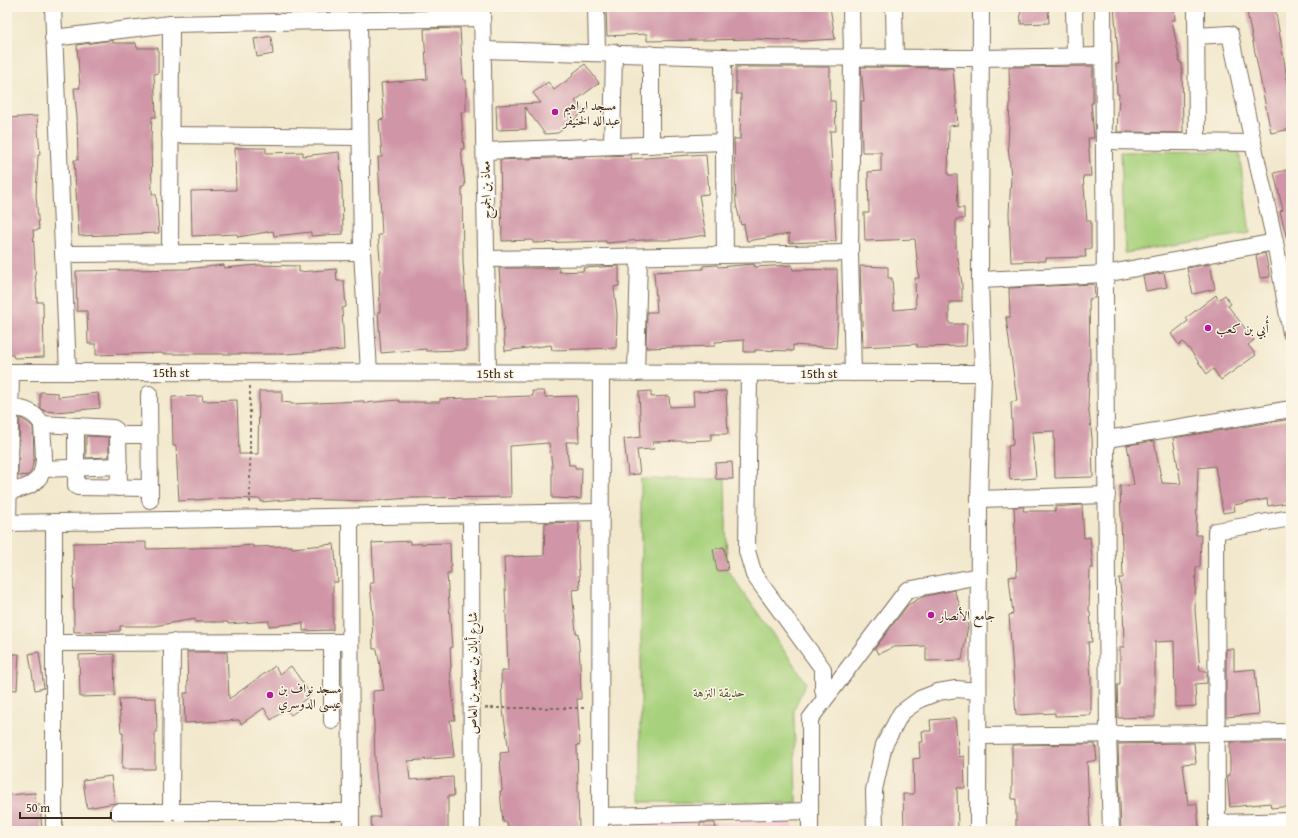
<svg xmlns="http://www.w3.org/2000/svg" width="1298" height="838" font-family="'Gentium Book Plus',Amiri,serif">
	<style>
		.built { fill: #f7cfd3 }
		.green { fill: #a8d17d; stroke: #727e4e }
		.building { fill: #d096a8 }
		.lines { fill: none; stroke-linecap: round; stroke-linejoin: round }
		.minor-casing { stroke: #7b6c5b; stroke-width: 18 }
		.path { stroke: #7b6c5b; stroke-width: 2; stroke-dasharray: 3 3; stroke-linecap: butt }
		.minor { stroke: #fff; stroke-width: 16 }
		.poi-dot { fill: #b5179e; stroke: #fcf5e5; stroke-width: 1.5 }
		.labels { text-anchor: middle; stroke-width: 3; stroke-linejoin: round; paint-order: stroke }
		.poi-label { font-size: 13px; fill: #3b2a1e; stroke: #fcf5e5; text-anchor: start }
		.street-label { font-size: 13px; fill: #3b2a1e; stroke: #fcf5e5 }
		.park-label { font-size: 13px; fill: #565436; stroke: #fcf5e5 }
	</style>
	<rect width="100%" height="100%" fill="#fcf5e5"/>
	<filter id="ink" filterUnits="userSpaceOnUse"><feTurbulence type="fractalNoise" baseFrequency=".025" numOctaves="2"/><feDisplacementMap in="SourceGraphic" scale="8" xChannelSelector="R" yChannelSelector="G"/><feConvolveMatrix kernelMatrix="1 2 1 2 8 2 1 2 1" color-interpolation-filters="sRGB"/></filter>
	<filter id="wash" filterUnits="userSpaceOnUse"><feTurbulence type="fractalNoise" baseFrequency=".012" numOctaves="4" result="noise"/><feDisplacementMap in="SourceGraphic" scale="16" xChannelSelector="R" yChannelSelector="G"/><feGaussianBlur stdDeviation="0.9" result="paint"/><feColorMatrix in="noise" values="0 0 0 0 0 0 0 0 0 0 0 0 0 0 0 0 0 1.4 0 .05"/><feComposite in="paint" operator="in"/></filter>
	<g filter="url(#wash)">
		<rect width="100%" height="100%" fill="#f2e8cd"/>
		<rect class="built" x="610" y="822" width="183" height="9"/>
		<g class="green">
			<polygon points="1239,151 1250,233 1125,253 1121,152"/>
			<polygon points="641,479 725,479 727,569 806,682 794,710 796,803 641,802"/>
		</g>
		<g id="blocks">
			<g class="building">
				<polygon points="606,7 830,7 835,39 803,41 757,39 647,41 647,34 607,36"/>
				<polygon points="1020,7 1048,7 1049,23 1021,24"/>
				<polygon points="1114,7 1174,7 1175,20 1172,20 1180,63 1182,63 1183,133 1117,132 1119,94 1117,94 1116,64 1119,64"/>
				<polygon points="1246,7 1275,7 1291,101 1291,129 1271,133"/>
				<polygon points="460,28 463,80 466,80 466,112 461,112 464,149 461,149 465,186 462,187 463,262 466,302 466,350 426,351 426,349 381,353 378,312 380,312 379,272 381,272 378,235 382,235 378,157 382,157 379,120 384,119 381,83 427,79 424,29"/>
				<polygon points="271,36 273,54 257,57 254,39"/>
				<polygon points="113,40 113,43 136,43 137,48 158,48 158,73 154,74 156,117 152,117 151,139 152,194 156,194 159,233 79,236 74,160 78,160 77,117 74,88 80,88 77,45"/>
				<polygon points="585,64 599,83 575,101 581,108 580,115 558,133 545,134 525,107 526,129 497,130 496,105 541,103 533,93 548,82 554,90 573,76 572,74"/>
				<polygon points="1093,66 1093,103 1091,103 1094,138 1088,138 1091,176 1083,176 1087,221 1091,221 1091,249 1085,249 1086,257 1046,258 1046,261 1011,262 1009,213 1011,177 1008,145 1010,103 1009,67"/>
				<polygon points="736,67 830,67 830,101 835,101 836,131 830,131 836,241 789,243 789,234 747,241 744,224 741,225 736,204 734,139 740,139 741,94 736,94"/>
				<polygon points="861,67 953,68 958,125 949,126 948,175 957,175 958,208 964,208 964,219 956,219 956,247 962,284 962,302 949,302 949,324 967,324 966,346 917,347 917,344 863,347 860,266 888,267 888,278 892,278 894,310 916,308 915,278 919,278 915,239 865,241 864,213 869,213 868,172 881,171 881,152 862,152 861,101 864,101"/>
				<polygon points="37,116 40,155 38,155 36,195 39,230 33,230 37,302 43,302 44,357 14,358 13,355 7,355 7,118"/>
				<polygon points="235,148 266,148 266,153 303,152 303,156 339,152 342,188 343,234 311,236 311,232 274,236 273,231 238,237 237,234 192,236 191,191 236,190"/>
				<polygon points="706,154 709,194 699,195 706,235 673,240 642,240 606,243 606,241 533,243 533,240 502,241 500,160 631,155 631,159"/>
				<polygon points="1291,169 1291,239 1287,239 1280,211 1283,210 1274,173"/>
				<polygon points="1265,253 1270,277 1260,278 1256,255"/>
				<polygon points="754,264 755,267 792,265 793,270 837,269 838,316 836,348 793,345 793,351 755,350 755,352 744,352 744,340 715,342 715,346 646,348 647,312 657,312 654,272 703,269 703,266 717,265 718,267"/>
				<polygon points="1210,264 1215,289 1193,294 1187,268"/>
				<polygon points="224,265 224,268 258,265 299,266 299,272 336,269 337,281 344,281 346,307 342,308 344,350 286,354 162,354 162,353 96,355 96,344 88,344 87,311 77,311 76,271 186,269"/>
				<polygon points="619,266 619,286 614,287 617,315 616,348 552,350 551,345 505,351 499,268 559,268 559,272 584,271 583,268"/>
				<polygon points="1164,273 1167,287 1146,291 1143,276"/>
				<polygon points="1094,284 1095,298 1089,299 1090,360 1088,403 1092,438 1093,477 1055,478 1054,431 1032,432 1036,478 1010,480 1008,446 1013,445 1011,402 1017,401 1006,317 1010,317 1009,288"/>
				<polygon points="1216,295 1218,300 1225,295 1231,304 1228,306 1254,340 1248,345 1256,355 1221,380 1213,369 1207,374 1190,350 1183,342 1179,345 1171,334 1188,321 1186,318"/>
				<polygon points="259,391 282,391 282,402 291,403 291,404 364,401 364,403 399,400 399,402 440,402 440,399 533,396 532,391 544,391 545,397 577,396 579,442 566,442 569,465 575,465 575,468 582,468 581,499 552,498 552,465 549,443 510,446 511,497 409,498 372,501 294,499 261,502 261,499 223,498 179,501 176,446 173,446 172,397 202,396 203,401 237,400 239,454 258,454"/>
				<polygon points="651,391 651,397 669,396 670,407 694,406 693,392 726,391 728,434 711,434 711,440 653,442 654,449 637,450 640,474 628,475 624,439 641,437 639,392"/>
				<polygon points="40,392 58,393 58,397 98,393 100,408 56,412 44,411 40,407"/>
				<polygon points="20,418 27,422 33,427 34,459 31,472 28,475 18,476"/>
				<polygon points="1291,419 1291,502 1268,506 1267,499 1234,505 1235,511 1223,513 1215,466 1198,468 1196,535 1201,535 1200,567 1196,567 1195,610 1200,671 1206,671 1207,673 1207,683 1195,684 1196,706 1175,707 1174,641 1155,642 1155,717 1118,718 1117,685 1120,685 1120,647 1124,647 1123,606 1119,578 1123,578 1120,486 1134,485 1127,445 1154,441 1162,483 1181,484 1173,438"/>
				<polygon points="86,436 109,437 109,457 86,458"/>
				<polygon points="732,462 733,479 716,479 715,463"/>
				<polygon points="1082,505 1084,538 1090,537 1093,568 1090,568 1089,611 1090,611 1092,642 1088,642 1091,678 1091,715 1055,716 1055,713 1016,715 1009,615 1013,614 1009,577 1017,576 1014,507 1024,507 1023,511 1055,511 1055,507"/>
				<polygon points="579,522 578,557 580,589 572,590 576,633 578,633 580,662 581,699 577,699 580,744 577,745 579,831 508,831 507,822 503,822 500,791 502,791 500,753 509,752 502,703 501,671 508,671 504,557 544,556 545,523"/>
				<polygon points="410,541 410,544 450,543 451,574 447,574 452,648 450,648 451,668 450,668 455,720 450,720 454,757 408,761 410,780 453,777 454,796 448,796 448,831 372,831 371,817 380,817 375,760 373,691 384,690 377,649 373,649 372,617 373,617 370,583 374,583 372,543"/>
				<polygon points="146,542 146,549 229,547 253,545 253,547 292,546 292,548 334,544 338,582 333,582 333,630 303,631 303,623 269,626 269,621 228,624 228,622 195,622 195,619 154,626 120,626 120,631 74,632 73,543"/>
				<polygon points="724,547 728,570 717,571 713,549"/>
				<polygon points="954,590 968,626 962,660 926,661 926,646 894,647 878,654 875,648 908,605 922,597"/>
				<polygon points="1226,649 1234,649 1234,671 1255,669 1259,714 1226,717"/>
				<polygon points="39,652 44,688 35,690 29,654"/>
				<polygon points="187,652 227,652 229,699 275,666 280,674 291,666 311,695 300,703 302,707 291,715 286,709 271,720 264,708 241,724 239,720 185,723 184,693 188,693"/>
				<polygon points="7,654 19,654 17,690 7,689"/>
				<polygon points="114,654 115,696 80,697 79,655"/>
				<polygon points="156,698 157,732 155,732 155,769 122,769 123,733 121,733 119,699"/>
				<polygon points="955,718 959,757 964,756 965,788 957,788 958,831 904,831 903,794 914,794 913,759 920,758 919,742 923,742 922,731 931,731 930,720"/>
				<polygon points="1230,742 1291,742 1291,806 1271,808 1270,803 1230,807 1227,775 1230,775"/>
				<polygon points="1194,743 1196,763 1183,764 1188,804 1197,804 1199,828 1166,831 1165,829 1121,830 1118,744"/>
				<polygon points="1095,744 1097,760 1087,762 1090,830 1016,831 1016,799 1012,799 1012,745"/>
				<polygon points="111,776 115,803 87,808 83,780"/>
				<polygon points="35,793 36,805 40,805 42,831 7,831 7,795"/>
				<polygon points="700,823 715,823 716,831 700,831"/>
			</g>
		</g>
	</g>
	<g filter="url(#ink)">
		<use href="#blocks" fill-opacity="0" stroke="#7b6c5b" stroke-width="1"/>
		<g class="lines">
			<defs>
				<g id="minor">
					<polyline points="53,7 68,372"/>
					<polyline points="596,7 597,52"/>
					<polyline points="851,7 852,57 850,253 853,373"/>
					<polyline points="894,7 895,57"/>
					<polyline points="1074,7 1075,56"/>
					<polyline points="1103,7 1108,734 1111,831"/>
					<polyline points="1196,7 1197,142"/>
					<polyline points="482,9 488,373"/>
					<polyline points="359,21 362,252 369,372"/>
					<polyline points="1196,36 1230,34 1253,143"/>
					<polyline points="53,38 171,24 482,18"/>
					<polyline points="483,50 723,57 980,58 1103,56"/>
					<polyline points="723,57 725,255"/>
					<polyline points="170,135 360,137"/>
					<polyline points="1104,141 1253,143 1275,242 1291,333"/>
					<polyline points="651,145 651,54"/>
					<polyline points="612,146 614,52"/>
					<polyline points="485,151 724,142"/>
					<polyline points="170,253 171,24"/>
					<polyline points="63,254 362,252"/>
					<polyline points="486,259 850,253"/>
					<polyline points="980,280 1105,274 1275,242"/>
					<polyline points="7,372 983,373"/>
					<polyline points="636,373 639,257"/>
					<polyline points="749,373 747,551 754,575 823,669 823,689 825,698"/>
					<polyline points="149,394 150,500"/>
					<polyline points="42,424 113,428 116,430 118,435 119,488"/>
					<polyline points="76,426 76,486 78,487 150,488"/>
					<polyline points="118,435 149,435"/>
					<polyline points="1107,439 1291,409"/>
					<polyline points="43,469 119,466"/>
					<path d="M 9,491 C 54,486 43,459 42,424 C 34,412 25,408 10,408"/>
					<polyline points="979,499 1107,495"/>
					<polyline points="471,515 472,831"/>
					<polyline points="350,517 351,831"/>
					<polyline points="7,523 601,512"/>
					<polyline points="8,523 11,372"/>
					<polyline points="54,643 350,642"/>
					<polyline points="332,721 332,642"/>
					<polyline points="978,736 1291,732"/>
					<polyline points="118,812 351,812"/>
					<polyline points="171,812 172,642"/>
					<polyline points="600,816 810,811"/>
					<polyline points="1217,823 1291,821"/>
					<polyline points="54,831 54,522"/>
					<polyline points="600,831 601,373"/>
					<polyline points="810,831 810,719 907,590 979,576"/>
					<polyline points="875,831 874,790 884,745 901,713 920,699 938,692 956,689 978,691"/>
					<polyline points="978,831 979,499 983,373 980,280 981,7"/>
					<polyline points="1217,831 1216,531 1291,518"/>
				</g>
			</defs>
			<use href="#minor" class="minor-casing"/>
			<g class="path">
				<polyline points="250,386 250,505"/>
				<polyline points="485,708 586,708"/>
			</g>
			<use href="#minor" class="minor"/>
		</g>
	</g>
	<g class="poi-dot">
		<circle cx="555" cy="112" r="4"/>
		<circle cx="1208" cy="328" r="4"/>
		<circle cx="931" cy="615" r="4"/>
		<circle cx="270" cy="695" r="4"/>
	</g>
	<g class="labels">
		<g class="poi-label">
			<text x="563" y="110">مسجد ابراهيم<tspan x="563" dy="15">عبدالله الخنيفر</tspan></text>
			<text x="1216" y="333">أُبي بن كعب</text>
			<text x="939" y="620">جامع الأنصار</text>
			<text x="278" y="693">مسجد نواف بن<tspan x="278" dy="15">عيسى الدوسري</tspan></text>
		</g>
		<g class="street-label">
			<text transform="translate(485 190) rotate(-91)" y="5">معاذ بن الجموح</text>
			<text x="171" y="377">15th st</text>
			<text x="495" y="378">15th st</text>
			<text x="819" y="378">15th st</text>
			<text transform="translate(472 673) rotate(-90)" y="5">شارع أبان بن سعيد بن العاص</text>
		</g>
		<g class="park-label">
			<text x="719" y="697">حديقة النزهة</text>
		</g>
	</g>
	<rect width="1298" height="838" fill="none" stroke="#fcf5e5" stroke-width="24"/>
	<path d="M20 812v6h91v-6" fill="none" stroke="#3b2a1e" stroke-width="2"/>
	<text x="26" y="812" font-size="12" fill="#3b2a1e" stroke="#fcf5e5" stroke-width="3" paint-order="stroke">50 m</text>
</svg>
